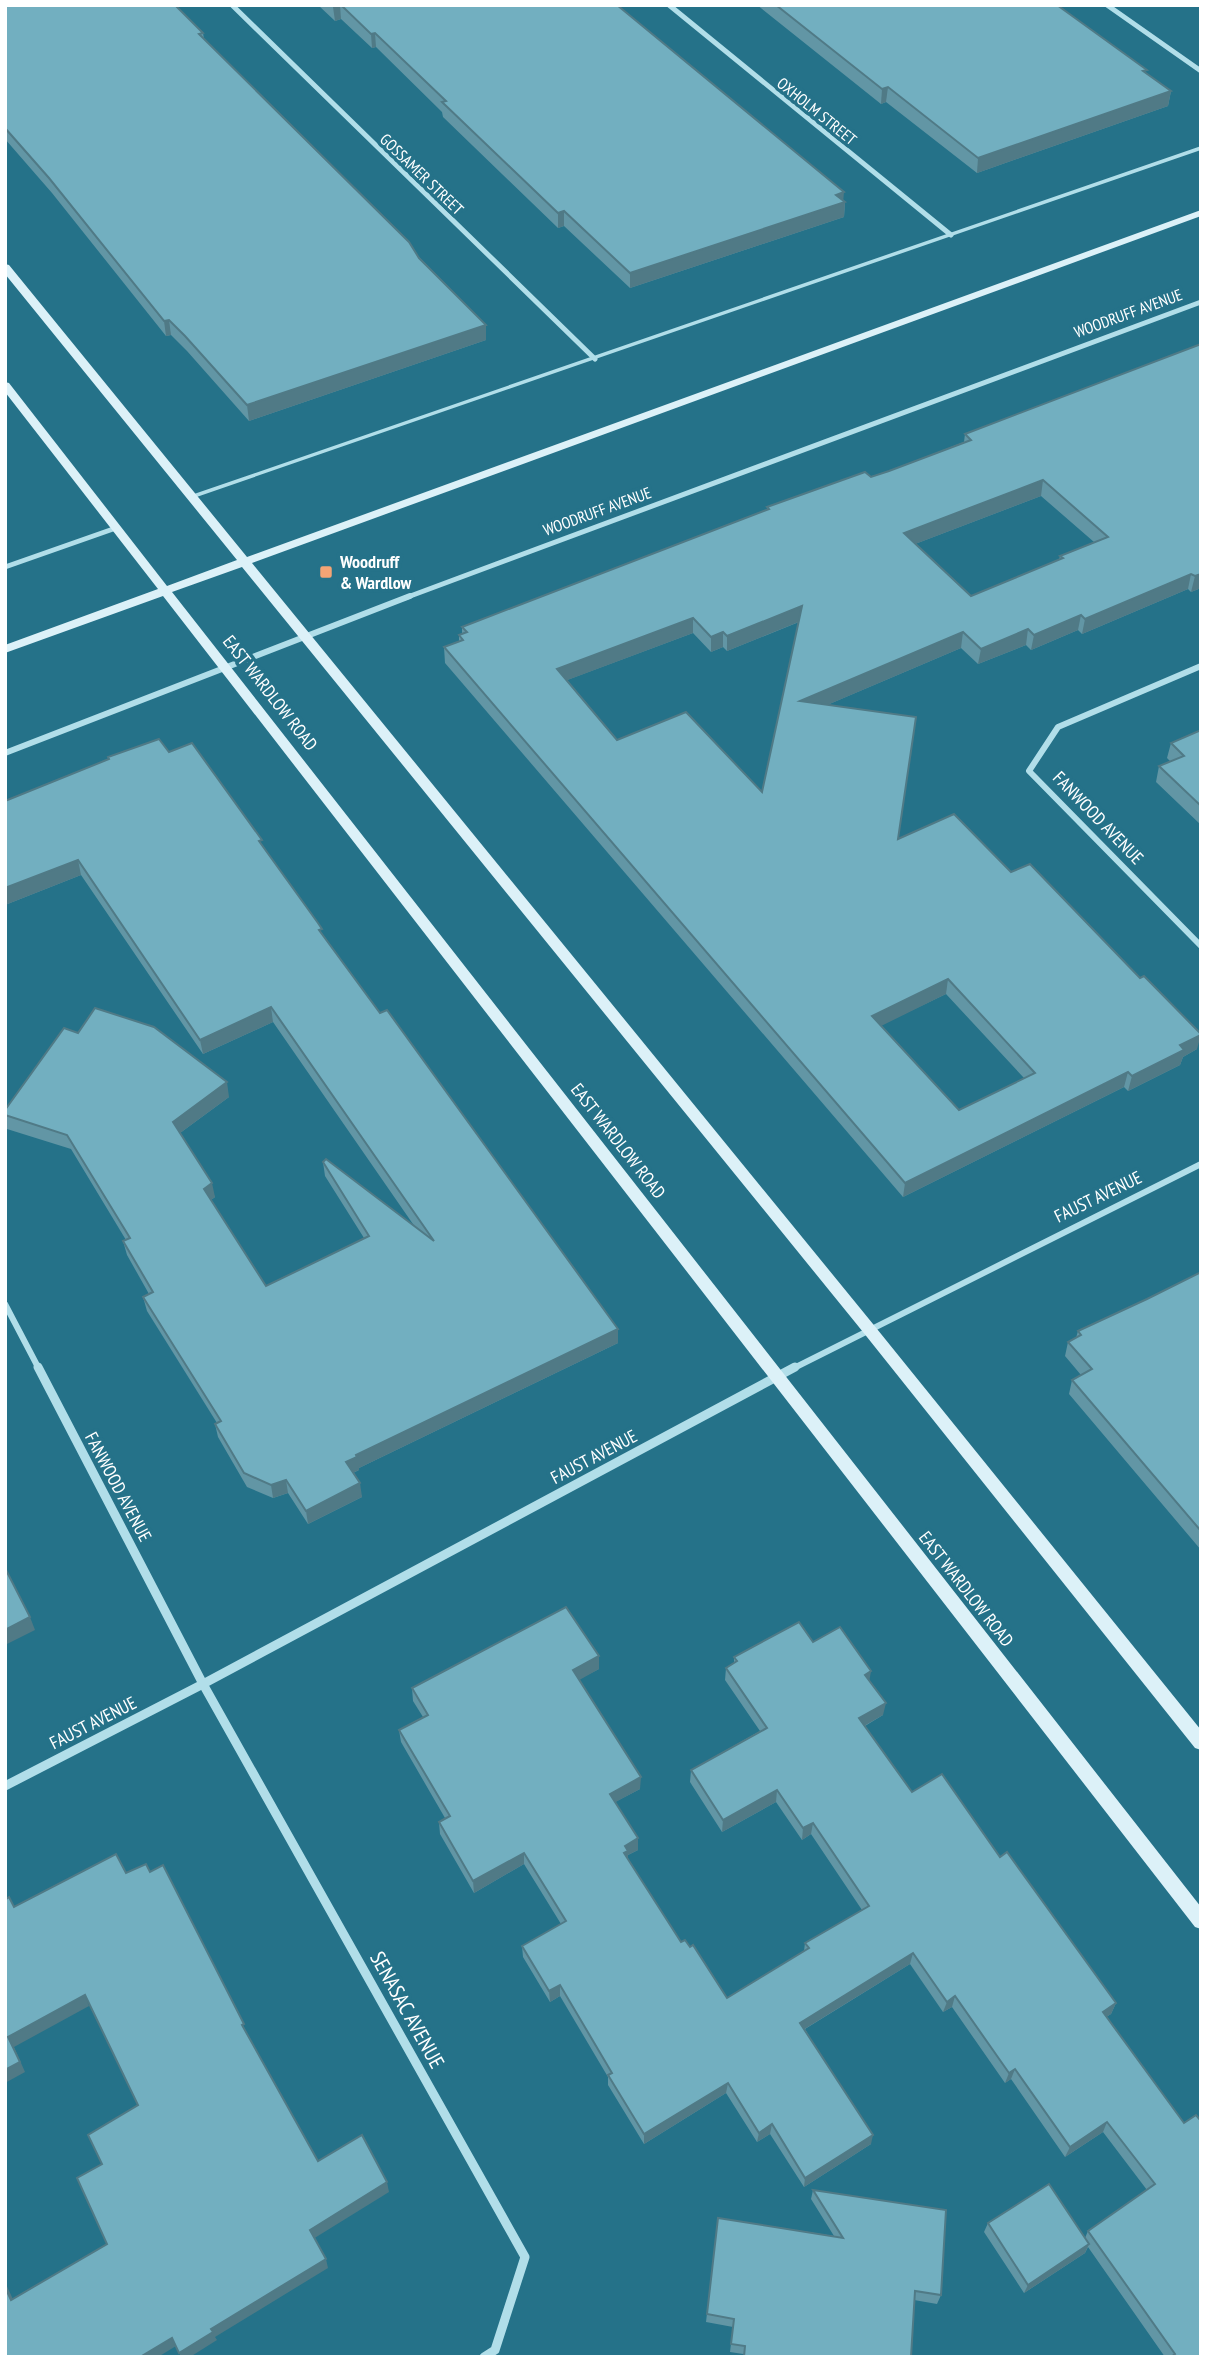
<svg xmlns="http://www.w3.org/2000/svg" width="1206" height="2362" font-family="'PT Sans Narrow',sans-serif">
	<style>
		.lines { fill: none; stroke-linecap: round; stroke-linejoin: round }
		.lane { stroke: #b1dee9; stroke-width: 3.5 }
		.street-far2 { stroke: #b1dee9; stroke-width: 5 }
		.street-far1 { stroke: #b1dee9; stroke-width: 6 }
		.street { stroke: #b1dee9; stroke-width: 9 }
		.secondary { fill: #dcf1f8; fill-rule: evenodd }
		.wall { fill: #6296a5; fill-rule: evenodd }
		.shaded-wall { fill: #507a86 }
		.building { fill: #72afc0; stroke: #507a86; stroke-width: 2; fill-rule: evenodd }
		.poi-dot { fill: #f3a475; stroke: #257289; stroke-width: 2.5 }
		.labels { text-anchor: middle; stroke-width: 7; stroke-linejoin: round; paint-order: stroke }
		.far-street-label { font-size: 16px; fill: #fff; stroke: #257289 }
		.poi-label { font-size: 18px; font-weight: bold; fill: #fff; stroke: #257289; text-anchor: start }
		.street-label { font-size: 18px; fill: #fff; stroke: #257289 }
		.near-street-label { font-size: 21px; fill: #fff; stroke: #257289 }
	</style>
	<rect width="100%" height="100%" fill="#257289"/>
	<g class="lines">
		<polyline class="lane" points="191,497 1201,148"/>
		<g class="street-far2">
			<polyline points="232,5 595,359"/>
			<polyline points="669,5 951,235"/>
			<polyline points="1107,5 1201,71"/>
			<polyline points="5,567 116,528"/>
			<polyline points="405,598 1201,302"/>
		</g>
		<g class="street-far1">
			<polyline points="1201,666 1058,727 1029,771 1201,946"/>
			<polyline points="5,753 410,596"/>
			<polyline points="5,1304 39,1369"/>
			<polyline points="792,1369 1201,1164"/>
		</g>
		<g class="street">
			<polyline points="38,1367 203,1684 525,2257 495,2350 484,2357"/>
			<polyline points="5,1786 203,1684 795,1367"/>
		</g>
		<polygon class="secondary" points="1201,210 1201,216 252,563 873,1324 1201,1730 1201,1750 1195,1748 863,1332 242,567 172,592 1201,1907 1201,1929 1195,1927 163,596 5,653 5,645 158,589 5,392 5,382 9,383 167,586 237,560 5,274 5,264 9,265 247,557"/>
	</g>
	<g class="wall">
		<polygon points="5,5 203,33 204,39 486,325 486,340 249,421 187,351 171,335 166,336 52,193 5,139"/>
		<polygon points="318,5 617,5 845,202 844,217 630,288 564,226 558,228 443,117 442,112 376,47 372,48 341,19 335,21"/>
		<polygon points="757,5 1057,5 1146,74 1171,91 1168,106 977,173 886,102 881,104"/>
		<path d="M 1201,344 L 1201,588 L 1191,592 L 1188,589 L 1082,634 L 1078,630 L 1031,650 L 1026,645 L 978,664 L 961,648 L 827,705 L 898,839 L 1011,872 L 1197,1049 L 1183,1057 L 1180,1065 L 1128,1091 L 1124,1087 L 903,1197 L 445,663 L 444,647 L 459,641 L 459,635 L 462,634 L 462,627 L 767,510 L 767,507 L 889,471 L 964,442 L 965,434 ZM 1041,496 L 1094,542 L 1060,556 L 1059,560 L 971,596 L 915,544 ZM 799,622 L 762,792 L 617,740 L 567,680 L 693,633 L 711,652 L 723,647 L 727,651 ZM 946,994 L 1024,1078 L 959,1110 L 881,1025 Z"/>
		<polygon points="1201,730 1201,825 1156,782 1159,766 1170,761 1167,758 1171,743"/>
		<polygon points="169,752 263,847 323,935 380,1013 618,1329 618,1343 359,1468 359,1470 353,1473 362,1497 308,1524 288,1493 273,1498 247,1487 218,1437 215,1424 217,1423 147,1311 143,1297 149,1294 127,1255 123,1241 126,1240 71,1149 7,1129 5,1124 5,1110 229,1097 180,1133 215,1197 211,1200 266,1286 364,1238 325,1176 323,1162 415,1227 273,1022 203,1054 81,875 5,905 5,801 108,760 108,757"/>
		<polygon points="1201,1272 1201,1550 1069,1394 1072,1380 1081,1375 1065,1356 1068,1342 1076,1338 1078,1331 1147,1299"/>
		<polygon points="813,1642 869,1681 883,1715 865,1726 912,1792 1000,1857 1116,2003 1111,2014 1106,2017 1184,2123 1201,2357 1165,2357 1088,2247 1085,2253 1024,2293 984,2232 988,2223 1085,2238 1088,2231 1147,2190 1103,2132 1065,2157 1011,2079 1005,2083 952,2007 943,2012 910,1964 805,2029 871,2144 804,2187 770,2134 757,2142 726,2093 644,2144 608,2085 608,2077 560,1996 550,2002 523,1957 522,1946 561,1924 524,1864 474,1893 440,1834 439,1822 445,1818 401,1742 399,1730 423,1717 413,1701 412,1688 599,1669 579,1679 640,1789 615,1802 638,1850 628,1855 628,1860 681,1942 727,1998 804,1951 805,1943 862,1910 811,1834 802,1840 776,1802 722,1832 690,1782 691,1770 760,1731 725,1680 726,1668 734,1663 734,1657"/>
		<polygon points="813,2190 941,2295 937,2304 914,2300 743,2354 730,2352 733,2327 706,2322 718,2218 834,2236 811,2199"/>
	</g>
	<g class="shaded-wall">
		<polygon points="340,5 341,19 335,21 333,7"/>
		<polygon points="375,33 376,47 372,48 371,34"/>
		<polygon points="888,87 886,102 881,104 882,89"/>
		<polygon points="1171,91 1168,106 977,173 978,158"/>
		<polygon points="844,192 843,203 845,202 844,217 630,288 630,273"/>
		<polygon points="564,211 564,226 558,228 558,213"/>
		<polygon points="169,320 171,335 166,336 164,321"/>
		<polygon points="486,325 486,340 249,421 247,405"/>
		<polygon points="1043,480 1041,496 902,549 904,533"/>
		<polygon points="1191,574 1188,589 1082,634 1085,619"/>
		<polygon points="1201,574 1201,588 1191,592 1195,576"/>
		<polygon points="802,606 801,621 727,651 727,636"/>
		<polygon points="1081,615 1078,630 1031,650 1034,635"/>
		<polygon points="693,618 693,633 557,684 557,669"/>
		<polygon points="1028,629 1026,645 978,664 981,649"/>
		<polygon points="723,632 723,647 711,652 711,637"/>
		<polygon points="963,632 961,648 799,717 800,701"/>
		<polygon points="78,860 81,875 5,905 5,888"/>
		<polygon points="948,979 946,994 871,1031 872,1016"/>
		<polygon points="271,1007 273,1022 203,1054 200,1040"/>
		<polygon points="1201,1035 1197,1049 1183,1057 1180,1065 1128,1091 1132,1076 1180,1045"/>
		<polygon points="1128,1072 1124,1087 903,1197 905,1183"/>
		<polygon points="227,1082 229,1097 176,1136 173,1122"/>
		<polygon points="212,1183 215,1197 207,1203 204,1189"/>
		<polygon points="618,1329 618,1343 359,1468 359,1470 348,1475 346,1462 356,1455"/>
		<polygon points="286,1480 288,1493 273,1498 271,1485"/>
		<polygon points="360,1483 362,1497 308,1524 306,1511"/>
		<polygon points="30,1617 35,1630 5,1645 5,1630"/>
		<polygon points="599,1656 599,1669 574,1683 573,1670"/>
		<polygon points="871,1671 869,1683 865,1675"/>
		<polygon points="886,1703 883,1715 857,1730 859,1718"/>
		<polygon points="641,1777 640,1789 610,1805 610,1794"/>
		<polygon points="777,1790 776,1802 722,1832 723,1820"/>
		<polygon points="813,1823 811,1834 802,1840 803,1828"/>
		<polygon points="638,1838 638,1850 628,1855 628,1862 624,1865 625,1846"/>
		<polygon points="524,1853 524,1864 474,1893 473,1881"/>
		<polygon points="913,1953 910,1964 798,2033 800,2023"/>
		<polygon points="560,1985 560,1996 550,2002 549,1991"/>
		<polygon points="85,1995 89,2006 14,2047 25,2072 5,2083 8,2037"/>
		<polygon points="955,1996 952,2007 943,2012 947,2002"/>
		<polygon points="1116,2003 1111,2014 1098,2022 1103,2012"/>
		<polygon points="1015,2069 1011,2079 1005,2083 1009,2073"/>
		<polygon points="728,2083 726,2093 644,2144 644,2134"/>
		<polygon points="1107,2122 1103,2132 1065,2157 1070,2147"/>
		<polygon points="772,2124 770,2134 757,2142 759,2133"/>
		<polygon points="873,2135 871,2144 804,2187 805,2178"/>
		<polygon points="387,2182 389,2192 313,2239 310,2230"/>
		<polygon points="1089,2244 1085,2253 1024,2293 1028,2285"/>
		<polygon points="326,2259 328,2268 215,2337 217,2340 190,2357 181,2357 179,2353 211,2329"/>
		<polygon points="5,2282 17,2308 11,2300 5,2287"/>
		<polygon points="172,2338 176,2346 158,2357 140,2357"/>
	</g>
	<g class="building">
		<polygon points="5,5 175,5 203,33 199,34 409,242 419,258 486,325 247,405 185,336 169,320 164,321 49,178 5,128"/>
		<polygon points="341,5 617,5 844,192 836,195 845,202 630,273 564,211 558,213 442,102 446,101 375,33 371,34"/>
		<polygon points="776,5 1057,5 1147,70 1143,71 1171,91 978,158 888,87 882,89"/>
		<path d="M 1201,344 L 1201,574 L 1195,576 L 1191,574 L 1085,619 L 1081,615 L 1034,635 L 1028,629 L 981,649 L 963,632 L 800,701 L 916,717 L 898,839 L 954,814 L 1011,872 L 1030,864 L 1140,978 L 1144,976 L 1201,1034 L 1201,1035 L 1180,1045 L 1184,1050 L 1132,1076 L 1128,1072 L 905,1183 L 444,647 L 463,640 L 459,635 L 467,632 L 462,627 L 769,509 L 767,507 L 865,472 L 871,477 L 889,471 L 971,440 L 965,434 ZM 1043,480 L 1108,537 L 1060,556 L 1063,558 L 971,596 L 904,533 ZM 802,606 L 762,792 L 686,712 L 617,740 L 557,669 L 693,618 L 711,637 L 723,632 L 727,636 ZM 948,979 L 1035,1073 L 959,1110 L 872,1016 Z"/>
		<polygon points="1201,730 1201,806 1159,766 1184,756 1171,743"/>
		<polygon points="159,739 169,752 192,743 262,840 259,841 318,923 322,929 319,930 380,1013 387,1010 618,1329 356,1455 357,1457 346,1462 360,1483 306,1511 286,1480 271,1485 244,1473 215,1424 221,1421 143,1297 153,1292 123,1241 130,1238 67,1135 5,1115 5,1110 64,1028 78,1033 95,1008 154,1027 227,1082 173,1122 212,1183 204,1189 266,1286 369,1236 323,1162 326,1159 434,1241 271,1007 200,1040 78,860 5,888 5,801 109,759 108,757"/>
		<polygon points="1201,1272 1201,1531 1072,1380 1092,1369 1068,1342 1081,1335 1078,1331 1147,1299"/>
		<polygon points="5,1568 30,1617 5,1630"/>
		<polygon points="566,1607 599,1656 573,1670 641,1777 610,1794 638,1838 625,1846 628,1851 624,1853 681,1942 685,1940 690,1947 693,1945 727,1998 809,1948 805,1943 869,1906 813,1823 803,1828 777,1790 723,1820 691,1770 767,1728 726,1668 737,1661 734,1657 799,1622 813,1642 840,1627 871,1671 865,1675 886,1703 859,1718 912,1792 942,1774 1000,1857 1007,1852 1116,2003 1103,2012 1184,2123 1196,2115 1201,2121 1201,2357 1171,2357 1175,2354 1088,2231 1155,2184 1107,2122 1070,2147 1015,2069 1009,2073 955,1996 947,2002 913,1953 800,2023 873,2135 805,2178 772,2124 759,2133 728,2083 644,2134 608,2075 612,2073 560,1985 549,1991 522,1946 566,1921 524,1853 473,1881 439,1822 450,1816 399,1730 428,1715 412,1688"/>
		<polygon points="116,1854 126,1873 146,1864 150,1872 163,1865 244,2024 242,2025 318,2161 362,2135 387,2182 310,2230 326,2259 211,2329 213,2332 179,2353 172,2338 140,2357 5,2357 5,2287 11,2300 107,2244 77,2178 102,2164 88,2135 138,2105 85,1995 8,2037 20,2062 5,2070 5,1900 9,1897 14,1907"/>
		<polygon points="1049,2184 1089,2244 1028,2285 988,2223"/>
		<polygon points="813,2190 946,2210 941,2295 915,2291 911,2357 744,2357 745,2346 731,2344 734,2319 707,2314 718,2218 843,2238"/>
	</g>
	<rect class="poi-dot" x="319" y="565" width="14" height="14" rx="3.5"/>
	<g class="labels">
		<g class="far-street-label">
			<text transform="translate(817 111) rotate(39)" y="6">OXHOLM STREET</text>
			<text transform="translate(422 174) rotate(44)" y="6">GOSSAMER STREET</text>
			<text transform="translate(1128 313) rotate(-20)" y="6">WOODRUFF AVENUE</text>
			<text transform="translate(597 511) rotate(-20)" y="6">WOODRUFF AVENUE</text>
		</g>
		<g class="poi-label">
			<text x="340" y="568">Woodruff<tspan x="340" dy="21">&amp; Wardlow</tspan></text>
		</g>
		<g class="street-label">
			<text transform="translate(270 693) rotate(52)" y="6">EAST WARDLOW ROAD</text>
			<text transform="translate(1098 818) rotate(46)" y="6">FANWOOD AVENUE</text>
			<text transform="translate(618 1141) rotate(52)" y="6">EAST WARDLOW ROAD</text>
			<text transform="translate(1098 1197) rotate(-26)" y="6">FAUST AVENUE</text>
			<text transform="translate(594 1457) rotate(-28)" y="6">FAUST AVENUE</text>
			<text transform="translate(118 1487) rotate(62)" y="6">FANWOOD AVENUE</text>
			<text transform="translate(966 1589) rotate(52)" y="6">EAST WARDLOW ROAD</text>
			<text transform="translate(93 1723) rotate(-27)" y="6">FAUST AVENUE</text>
		</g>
		<g class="near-street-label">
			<text transform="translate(407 2010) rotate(61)" y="7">SENASAC AVENUE</text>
		</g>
	</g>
	<rect width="1206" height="2362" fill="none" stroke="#ffffff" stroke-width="14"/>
</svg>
